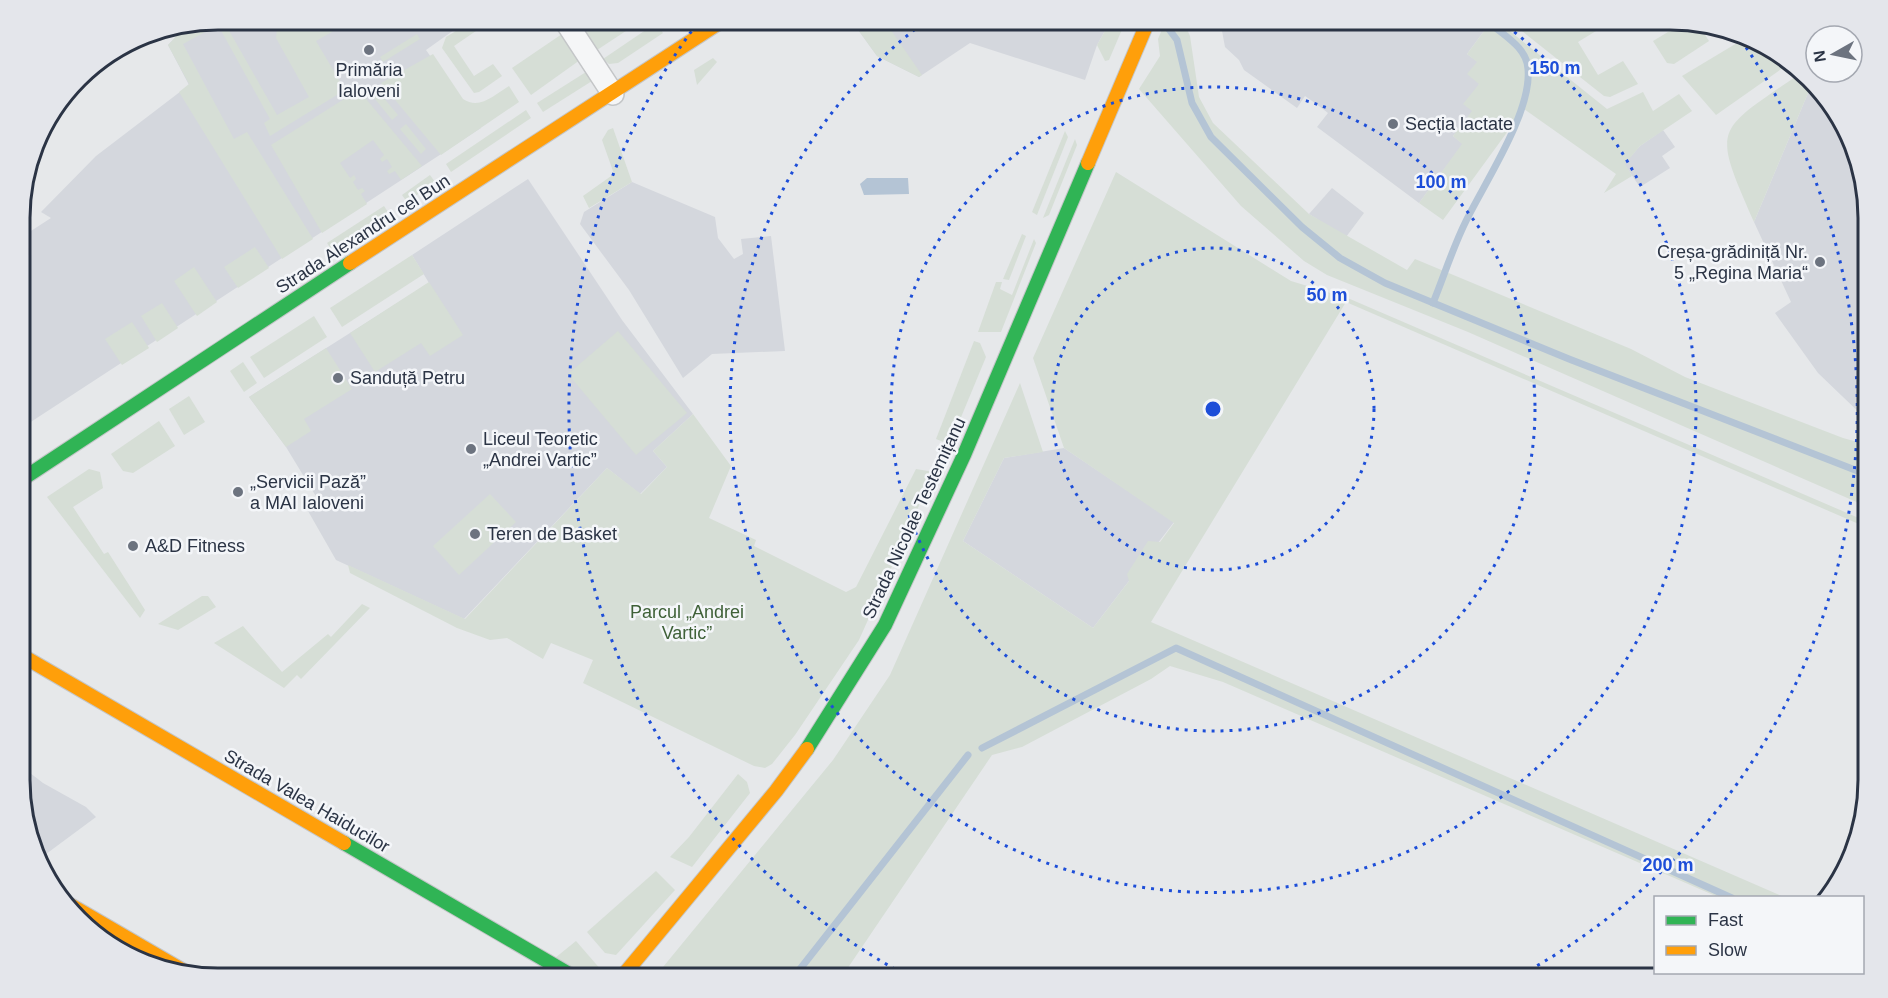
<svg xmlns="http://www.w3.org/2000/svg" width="1888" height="998" font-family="Helvetica,sans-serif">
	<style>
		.built { fill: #d4d7dd }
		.green { fill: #d6ded6 }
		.water { fill: #b4c4d5 }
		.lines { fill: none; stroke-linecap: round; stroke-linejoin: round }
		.stream { stroke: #b4c4d5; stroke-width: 7 }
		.street-casing { stroke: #c4c6c8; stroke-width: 24 }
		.fast-casing { stroke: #c4c6c8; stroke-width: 16 }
		.slow-casing { stroke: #c4c6c8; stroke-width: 16 }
		.street { stroke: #f5f6f7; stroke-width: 21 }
		.fast { stroke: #30b455; stroke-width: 14 }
		.slow { stroke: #ff9f0a; stroke-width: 14 }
		.ring { fill: none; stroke: #1d4ed8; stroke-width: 3; stroke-dasharray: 3 6 }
		.poi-dot { fill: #6c737f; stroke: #f4f6f9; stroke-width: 2 }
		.labels { text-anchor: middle; stroke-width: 5; stroke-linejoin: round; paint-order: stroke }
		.poi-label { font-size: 18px; fill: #2b3445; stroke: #f4f6f9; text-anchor: start }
		.street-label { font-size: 18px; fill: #2b3445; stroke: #f4f6f9 }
		.park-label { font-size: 18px; fill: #3f6138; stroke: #f4f6f9 }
		.rim { fill: none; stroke: #2b3445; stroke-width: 3 }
		.centre { fill: #1d4ed8; stroke: #f4f6f9; stroke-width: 3 }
		.ring-label { font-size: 18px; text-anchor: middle; font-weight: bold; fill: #1d4ed8; stroke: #f4f6f9; stroke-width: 5; stroke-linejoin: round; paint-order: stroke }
	</style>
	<rect width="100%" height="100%" fill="#e6e8ea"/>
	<g class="built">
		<polygon points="218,19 468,20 426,50 481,128 20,429 20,238 51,218 41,212 96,156 189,85 168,45 186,26"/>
		<polygon points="851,20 1111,20 1097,45 1085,80 970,43 919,77 877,56"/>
		<polygon points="1220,20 1477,20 1487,27 1467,54 1477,61 1479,84 1473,111 1453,136 1463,144 1419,203 1317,127 1328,113 1315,103 1305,96 1297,108 1244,70 1239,60 1225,47"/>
		<polygon points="1811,86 1835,107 1867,192 1867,420 1818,373 1775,313 1791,302 1754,222"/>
		<polygon points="1663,130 1675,147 1662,156 1670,168 1640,187 1624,164 1640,146"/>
		<polygon points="528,179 622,320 693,414 653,451 667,467 640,494 607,468 464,619 336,560 308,511 320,503 286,447 249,397 429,283 412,255"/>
		<polygon points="632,182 715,217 718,238 734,259 743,254 741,239 771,236 785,351 712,354 683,378 629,290 580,224 584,212"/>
		<polygon points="1332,188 1364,213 1346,237 1309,214"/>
		<polygon points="1064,448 1174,522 1093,628 963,541 1004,458"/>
		<polygon points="21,766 43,783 86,807 96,817 42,857 21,807"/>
	</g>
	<g class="green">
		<polygon points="636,19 638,23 594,52 573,20"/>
		<polygon points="223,20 277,115 309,97 276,38 278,20 353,20 316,41 345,90 270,136 264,123 270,119 218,25 183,44 234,139 247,132 313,239 282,259 179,92 189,84 168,45 186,26"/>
		<polygon points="474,20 492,20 454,46 474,76 493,64 502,76 479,92 474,93 442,48 446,37"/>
		<polygon points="851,20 884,20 922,75 919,77 877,56"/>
		<polygon points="1111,20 1126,20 1109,60 1105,61 1097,45"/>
		<polygon points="1166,20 1183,20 1190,36 1199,97 1213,123 1309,214 1407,270 1415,259 1631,349 1685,377 1843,438 1868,445 1868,507 1468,332 1327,275 1304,261 1241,206 1139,89 1160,56 1158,39"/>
		<polygon points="1477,20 1496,20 1607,109 1643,92 1653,111 1679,94 1692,111 1640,146 1625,164 1632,176 1604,193 1616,174 1524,109 1443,220 1419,203 1462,144 1453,136 1472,111 1463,104 1479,84 1467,74 1477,62 1467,54 1487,27"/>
		<polygon points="1508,20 1614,20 1578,42 1598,75 1623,61 1638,84 1610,97 1604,96"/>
		<polygon points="656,23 663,33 618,63 609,64 603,59"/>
		<polygon points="1683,23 1700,27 1709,41 1674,64 1667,63 1653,41"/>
		<polygon points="417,34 420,39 383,62 380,57"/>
		<polygon points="562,34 580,60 531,95 512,68"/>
		<polygon points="1747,37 1758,40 1787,65 1716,115 1682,76"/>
		<path d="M 433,54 L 463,99 C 480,110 494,95 509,86 L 519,102 L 441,155 L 381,83 Z"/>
		<polygon points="713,58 717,62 697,85 694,70"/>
		<polygon points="586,72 592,81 543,112 537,103"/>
		<path d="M 1798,75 L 1811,86 L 1754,222 C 1712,126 1714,133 1798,75 Z"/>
		<polygon points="377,90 398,115 392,120 371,94"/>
		<polygon points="362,94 422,166 401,180 395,171 389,174 387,171 392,167 387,159 382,162 380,159 384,155 373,140 340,163 350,178 354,175 356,179 353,182 358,190 362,188 365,191 361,194 367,204 322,233 271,145 349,96 352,100"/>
		<polygon points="526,110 531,118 451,172 446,164"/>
		<polygon points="406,124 426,149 421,154 400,129"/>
		<polygon points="613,128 632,182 589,208 583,196 614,174 602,140 608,130"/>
		<polygon points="1065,131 1068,137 1037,215 1032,212"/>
		<polygon points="1075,139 1077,145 1049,215 1043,218"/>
		<polygon points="1116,172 1291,281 1350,299 1868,522 1868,528 1346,302 1151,622 1784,897 1718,897 1223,682 1170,666 1151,679 1022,747 992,755 841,978 654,978 833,760 890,675 1020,383 1043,452 1004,458 963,541 1093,628 1129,581 1127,574 1148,541 1160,542 1174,523 1064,448 1033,358"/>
		<polygon points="430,175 435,182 407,202 402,195"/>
		<polygon points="384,206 388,212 331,249 327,243"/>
		<polygon points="1022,234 1026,236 1009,280 1003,279"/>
		<polygon points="1034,239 1036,243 1001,332 978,332 996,282 1002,282 1000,289 1012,295"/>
		<polygon points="255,247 269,268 238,288 224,267"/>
		<polygon points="412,255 424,274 342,327 330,308"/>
		<polygon points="194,267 217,302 197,316 174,281"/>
		<polygon points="429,282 463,335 430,356 421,343 375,372 350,333"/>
		<polygon points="162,303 178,328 157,342 141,316"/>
		<polygon points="314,316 327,337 264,378 250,357"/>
		<polygon points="132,322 149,348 122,365 105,339"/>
		<polygon points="618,331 687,413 636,455 568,374"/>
		<polygon points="974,341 980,343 986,357 952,439 946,443 936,439"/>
		<polygon points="326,348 352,389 304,419 311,431 286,447 249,397"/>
		<polygon points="243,362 257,383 244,392 230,371"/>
		<polygon points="189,396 205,422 184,435 169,409"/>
		<polygon points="693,414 731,466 709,518 756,540 754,546 846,592 856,587 916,469 934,472 859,640 795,735 772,764 765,768 754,766 583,683 593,660 551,643 543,659 507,638 490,640 457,628 350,573 348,565 465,619 607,468 641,494 667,467 653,451"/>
		<polygon points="159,421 175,446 133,473 123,471 111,454"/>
		<polygon points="89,469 100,472 103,488 73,507 104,554 108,552 145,610 140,618 47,497"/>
		<polygon points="490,494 516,522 459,575 433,546"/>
		<polygon points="202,596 208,596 216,607 178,630 158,624"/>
		<polygon points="362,604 370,608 301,679 297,675 284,688 214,643 243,626 282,672 328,634 331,637"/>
		<polygon points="738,774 747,782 750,793 692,867 670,857 689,837"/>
		<polygon points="656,871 675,890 616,955 605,953 587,932"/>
		<polygon points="576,941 602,971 592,978 555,958"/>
	</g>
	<polygon class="water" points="867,178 908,178 909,194 864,195 860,184"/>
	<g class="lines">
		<g class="stream">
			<polyline points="1165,24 1177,40 1192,103 1211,137 1302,227 1340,258 1385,283 1569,359 1868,475"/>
			<path d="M 1433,303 C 1444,276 1453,247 1466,221 C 1485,182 1532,112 1528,69 C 1527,48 1505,36 1491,24"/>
			<polyline points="982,748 1176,648 1732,898"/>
			<polyline points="793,978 968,755"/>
		</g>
		<defs>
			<polyline id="street" points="564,19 613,94"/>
			<g id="fast">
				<polyline points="21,480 350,263"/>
				<polyline points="807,749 885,625 964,455 1088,163"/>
				<polyline points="344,843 576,978"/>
			</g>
			<g id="slow">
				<polyline points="1088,163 1149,19"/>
				<polyline points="350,263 725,19"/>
				<polyline points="21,655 344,843"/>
				<polyline points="60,899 182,970"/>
				<polyline points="621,978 776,791 807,749"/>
			</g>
		</defs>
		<use href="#street" class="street-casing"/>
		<use href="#fast" class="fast-casing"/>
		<use href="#slow" class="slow-casing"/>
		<use href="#street" class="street"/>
		<use href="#fast" class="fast"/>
		<use href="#slow" class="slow"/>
	</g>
	<g class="ring">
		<circle cx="1213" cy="409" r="161"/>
		<circle cx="1213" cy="409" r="322"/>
		<path d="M1500 21A483 483 0 1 1 926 21"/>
		<path d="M911 978A644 644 0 0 1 699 21M1741 40A644 644 0 0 1 1515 978"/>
	</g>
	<g class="poi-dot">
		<circle cx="369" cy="50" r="6"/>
		<circle cx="1393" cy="124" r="6"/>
		<circle cx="1820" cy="262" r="6"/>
		<circle cx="338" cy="378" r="6"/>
		<circle cx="471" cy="449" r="6"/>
		<circle cx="238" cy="492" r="6"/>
		<circle cx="475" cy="534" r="6"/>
		<circle cx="133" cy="546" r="6"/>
	</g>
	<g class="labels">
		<g class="poi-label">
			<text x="369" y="76" text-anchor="middle">Primăria<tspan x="369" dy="21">Ialoveni</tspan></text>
			<text x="1405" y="130">Secția lactate</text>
			<text x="1808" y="258" text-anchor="end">Creșa-grădiniță Nr.<tspan x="1808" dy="21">5 „Regina Maria“</tspan></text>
			<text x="350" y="384">Sanduță Petru</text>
			<text x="483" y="445">Liceul Teoretic<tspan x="483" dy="21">„Andrei Vartic”</tspan></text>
			<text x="250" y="488">„Servicii Pază”<tspan x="250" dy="21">a MAI Ialoveni</tspan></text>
			<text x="487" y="540">Teren de Basket</text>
			<text x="145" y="552">A&amp;D Fitness</text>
		</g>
		<g class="street-label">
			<text transform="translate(363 234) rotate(-33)" y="6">Strada Alexandru cel Bun</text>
			<text transform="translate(914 518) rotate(-65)" y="6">Strada Nicolae Testemițanu</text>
			<text transform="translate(307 801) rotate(30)" y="6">Strada Valea Haiducilor</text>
		</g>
		<g class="park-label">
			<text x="687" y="618">Parcul „Andrei<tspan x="687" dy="21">Vartic”</tspan></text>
		</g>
	</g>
	<path d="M0 0H1888V998H0ZM218 30H1670A188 188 0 0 1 1858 218V780A188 188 0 0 1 1670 968H218A188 188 0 0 1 30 780V218A188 188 0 0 1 218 30Z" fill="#e4e6eb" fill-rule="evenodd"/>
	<path class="rim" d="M218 30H1670A188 188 0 0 1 1858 218V780A188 188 0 0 1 1670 968H218A188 188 0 0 1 30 780V218A188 188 0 0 1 218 30Z"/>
	<circle cx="1213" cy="409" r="9" class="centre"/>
	<g class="ring-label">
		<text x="1555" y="74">150 m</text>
		<text x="1441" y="188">100 m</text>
		<text x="1327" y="301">50 m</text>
		<text x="1668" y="871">200 m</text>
	</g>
	<rect x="1654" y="896" width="210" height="78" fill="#f4f6f9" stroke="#a4a8b1" stroke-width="1.5"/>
	<rect x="1666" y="916" width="30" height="9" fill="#30b455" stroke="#a4a8b1" stroke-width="1.5"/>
	<text x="1708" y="926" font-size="18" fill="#2b3445">Fast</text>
	<rect x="1666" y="946" width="30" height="9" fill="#ff9f0a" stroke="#a4a8b1" stroke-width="1.5"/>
	<text x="1708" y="956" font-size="18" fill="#2b3445">Slow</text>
	<g transform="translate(1834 54) rotate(261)"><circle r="28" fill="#f4f6f9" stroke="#a4a8b1" stroke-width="1.5"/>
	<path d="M0-4.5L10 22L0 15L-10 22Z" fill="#6c737f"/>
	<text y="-9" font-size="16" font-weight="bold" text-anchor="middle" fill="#2b3445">N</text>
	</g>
</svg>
